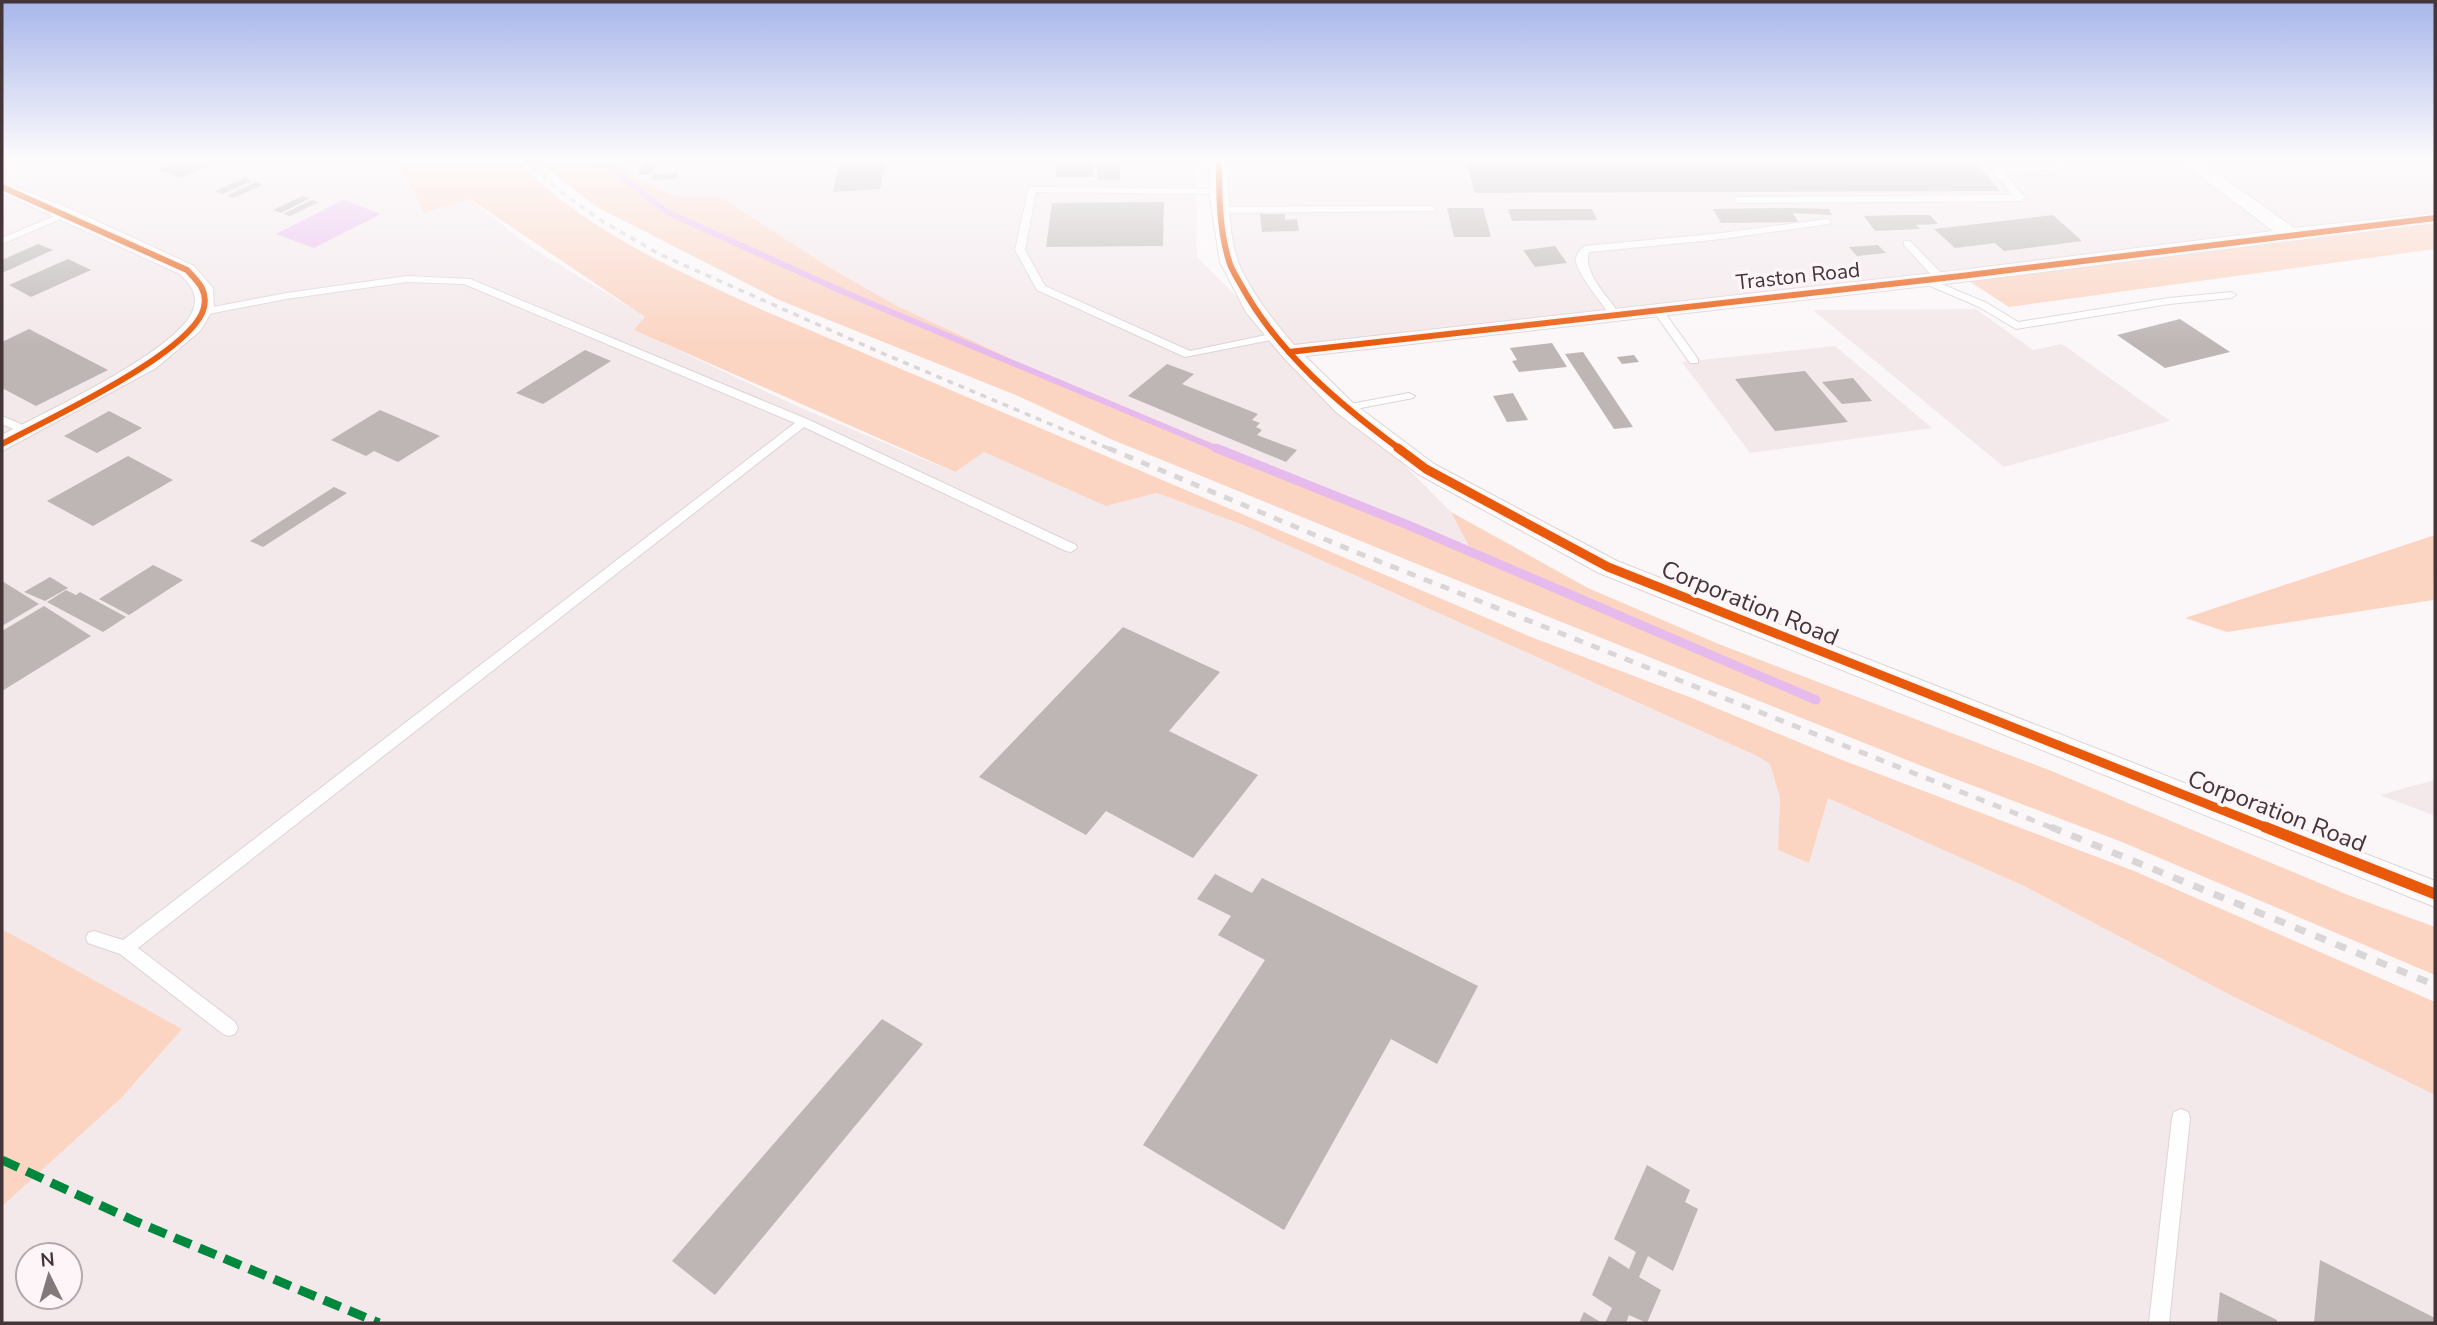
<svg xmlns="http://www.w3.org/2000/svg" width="2437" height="1325" font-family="'Nunito Sans',sans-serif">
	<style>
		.built { fill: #f3e8ea; fill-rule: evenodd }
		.green { fill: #fbd4c2 }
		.water { fill: #e7baee }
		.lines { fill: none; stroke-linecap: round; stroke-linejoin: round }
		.stream-far1 { stroke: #e7baee; stroke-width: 6 }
		.stream { stroke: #e7baee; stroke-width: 9 }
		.building { fill: #bdb6b5 }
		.service-casing { stroke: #ddd4d6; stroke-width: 2 }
		.minor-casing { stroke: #ddd4d6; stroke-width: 2 }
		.service { fill: #fefefe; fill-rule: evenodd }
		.minor { fill: #fefefe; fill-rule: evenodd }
		.rail-far2 { stroke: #d8d6d7; stroke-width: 3.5; stroke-dasharray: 6 6; stroke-linecap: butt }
		.rail-far1 { stroke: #d8d6d7; stroke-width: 5; stroke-dasharray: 9 9; stroke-linecap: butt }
		.rail { stroke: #d8d6d7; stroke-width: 7; stroke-dasharray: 11 11; stroke-linecap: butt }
		.quiet { stroke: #00873e; stroke-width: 9; stroke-dasharray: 18 9; stroke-linecap: butt }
		.cycleway-far2-casing { stroke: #fdf5f7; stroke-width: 10 }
		.cycleway-far1-casing { stroke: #fdf5f7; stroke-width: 13 }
		.cycleway-casing { stroke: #fdf5f7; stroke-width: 16 }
		.cycleway-far2 { stroke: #e8590c; stroke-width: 6 }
		.cycleway-far1 { stroke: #e8590c; stroke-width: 9 }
		.cycleway { stroke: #e8590c; stroke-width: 11 }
		.labels { text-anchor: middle; stroke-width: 7; stroke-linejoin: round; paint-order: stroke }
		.far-street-label { font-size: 21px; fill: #433538; stroke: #fdf5f7 }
		.street-label { font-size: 24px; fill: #433538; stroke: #fdf5f7 }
	</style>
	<rect width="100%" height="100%" fill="#fbf7f8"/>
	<g class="built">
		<path d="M 2,160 L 398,160 L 424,213 L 469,199 L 535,250 L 646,317 L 635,330 L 799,407 L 954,472 L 984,452 L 1106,506 L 1157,493 L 1243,525 L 1757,756 L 1770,764 L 1780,798 L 1778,850 L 1809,862 L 1827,797 L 2026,887 L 2236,998 L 2435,1095 L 2435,1323 L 2,1323 L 2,1205 L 182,1029 L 2,929 ZM 28,1255 L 70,1255 L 70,1297 L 28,1297 Z"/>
		<polygon points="612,160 1196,160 1197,257 1265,325 1229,262 1219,160 2435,160 2435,218 1292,352 1451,512 1471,548 1046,375 897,306 827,266 720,197 676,197 635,178"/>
		<polygon points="1976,309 2033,350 2062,344 2170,421 2004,467 1813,310"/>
		<polygon points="1835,346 1932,428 1750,453 1682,362"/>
		<polygon points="2435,780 2435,816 2380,795"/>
	</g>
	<g class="green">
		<path d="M 398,160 L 517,160 C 584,230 672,268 758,308 L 1531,637 L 1692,698 L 1837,758 L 2134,871 L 2435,1002 L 2435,1095 L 2236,998 L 2026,887 L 1828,798 L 1809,863 L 1778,850 L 1780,798 L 1770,764 L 1757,756 L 1243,525 L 1157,493 L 1106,506 L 984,452 L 955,472 L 634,330 L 645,317 L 470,199 L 424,213 Z"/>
		<polygon points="536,160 612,160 635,178 676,197 720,197 827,266 897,306 1046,375 1470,548 1451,512 1588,588 1721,645 2054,772 2348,895 2435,927 2435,975 2122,842 1937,772 1454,579 1113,440 1018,396 779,300 595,206"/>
		<polygon points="2435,218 2435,249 2009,307 1961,276 2290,234"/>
		<polygon points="2435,535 2433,600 2227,632 2185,618"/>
		<polygon points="2,929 182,1029 121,1098 2,1206"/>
	</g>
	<polygon class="water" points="343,200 381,214 314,248 276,234"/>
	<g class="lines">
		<polyline class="stream-far1" points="600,160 667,212 846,293 1220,450"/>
		<polyline class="stream" points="1216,448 1408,525 1816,700"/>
	</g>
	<g class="building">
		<polygon points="181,160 204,160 213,164 181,178 158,170"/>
		<polygon points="644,160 657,160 652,175 638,175"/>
		<rect x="1097" y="160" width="23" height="20"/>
		<polygon points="1465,160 1974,160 2000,191 1475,193"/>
		<polygon points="886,161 880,189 833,192 839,163"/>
		<polygon points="1057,161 1094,161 1093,177 1056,177"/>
		<polygon points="678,173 676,179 651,180 654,174"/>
		<polygon points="245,178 252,181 222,194 215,191"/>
		<polygon points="256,182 263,185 233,198 226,196"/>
		<polygon points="303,196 310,198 281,213 273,210"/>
		<polygon points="312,200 319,202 290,216 283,214"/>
		<polygon points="1164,202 1163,246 1046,247 1052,203"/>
		<polygon points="1447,208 1483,208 1491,237 1454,237"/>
		<polygon points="1789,208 1829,209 1832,215 1793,213 1798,222 1721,223 1713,209"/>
		<polygon points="1508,209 1592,209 1597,220 1512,221"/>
		<polygon points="1260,214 1285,214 1285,220 1297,219 1299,231 1262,232"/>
		<polygon points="1906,215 1930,215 1938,224 1916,225 1920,229 1875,231 1864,216"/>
		<polygon points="2053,215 2082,241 2004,251 1995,243 1955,248 1934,229"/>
		<polygon points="38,244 53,250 2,273 2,260"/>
		<polygon points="1878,245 1886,253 1857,256 1849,247"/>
		<polygon points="1555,246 1567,263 1535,267 1523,250"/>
		<polygon points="68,259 91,270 31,297 9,285"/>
		<polygon points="2180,319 2230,352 2165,368 2117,335"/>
		<polygon points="29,329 108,370 36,406 2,388 2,342"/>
		<polygon points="1552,343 1567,367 1519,372 1512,361 1517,360 1510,348"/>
		<polygon points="585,350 611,361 543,404 516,393"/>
		<polygon points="1583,352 1633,427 1614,429 1565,354"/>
		<polygon points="1634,355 1639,362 1622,364 1617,357"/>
		<polygon points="1167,364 1194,374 1182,384 1258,414 1252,420 1260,423 1256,427 1262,430 1257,435 1297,450 1286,462 1128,396"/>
		<polygon points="1805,371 1848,422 1775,431 1735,379"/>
		<polygon points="1853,378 1872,401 1842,404 1822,382"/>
		<polygon points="1513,393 1528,420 1507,422 1493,396"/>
		<polygon points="380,410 440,436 398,462 374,451 366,456 331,440"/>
		<polygon points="109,411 142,428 97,453 64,436"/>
		<polygon points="128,456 173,480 93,526 47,501"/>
		<polygon points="334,487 347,493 263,547 250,541"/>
		<polygon points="153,565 183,580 129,615 99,599"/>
		<polygon points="50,577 68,588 45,601 24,592"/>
		<polygon points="2,581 39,604 2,626"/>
		<polygon points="66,590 76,595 80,592 126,617 103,632 47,602"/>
		<polygon points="44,606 91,636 2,691 2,631"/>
		<polygon points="1123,627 1220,672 1169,731 1258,775 1193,858 1106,811 1086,835 979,777"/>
		<polygon points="1215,874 1252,893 1262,878 1478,986 1437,1064 1391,1039 1284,1230 1143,1145 1265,960 1218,935 1231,916 1197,899"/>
		<polygon points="882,1019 923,1044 715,1295 672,1261"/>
		<polygon points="1647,1165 1690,1190 1685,1202 1698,1209 1673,1271 1648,1256 1639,1277 1661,1290 1647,1323 1629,1315 1626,1323 1605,1323 1612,1308 1592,1295 1609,1256 1629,1269 1636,1252 1614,1239"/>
		<polygon points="2320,1260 2435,1318 2435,1323 2314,1323"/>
		<polygon points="2220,1292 2277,1320 2276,1323 2217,1323"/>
		<polygon points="1584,1312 1602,1323 1579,1323"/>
	</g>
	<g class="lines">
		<defs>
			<g id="service">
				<polygon points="2075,160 2088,160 2063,169 2004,172 2025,198 2020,201 1738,203 1733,200 1738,197 2013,195 1994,172 1994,168 2052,165"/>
				<polygon points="1029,187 1222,189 1224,191 1219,194 1036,192 1025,250 1045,286 1190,351 1276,333 1281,336 1276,339 1185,357 1037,290 1015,250"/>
				<polygon points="1431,206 1436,209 1434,211 1221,213 1216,210 1221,207"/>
				<polygon points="64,212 72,214 2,244 2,238"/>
				<path d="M 1827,219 L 1830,220 L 1830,224 L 1713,240 L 1589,252 C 1582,272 1608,297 1619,313 L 1614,316 L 1610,315 C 1603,304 1576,273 1576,260 C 1576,254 1581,249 1585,246 L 1713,234 Z"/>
				<polygon points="1904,241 1910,241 1944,276 1944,280 1936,280 1904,245"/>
				<polygon points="407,276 470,279 807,419 1076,545 1077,548 1071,552 1066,551 804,427 138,948 235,1022 238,1028 235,1034 229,1036 223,1034 120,954 88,943 86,938 88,933 94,931 123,940 795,423 464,284 407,282 286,299 203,315 198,312 203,309 286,293"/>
				<polygon points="1925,277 1987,303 2018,322 2169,298 2231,292 2236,295 2231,298 2169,304 2016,329 1979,307 1921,282 1920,280"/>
				<polygon points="1656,305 1660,306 1698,359 1698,363 1690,363 1651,308"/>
				<polygon points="1409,393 1415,396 1413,398 1345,411 1339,408 1345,405"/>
				<polygon points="2,416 30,428 32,431 26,435 2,424"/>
				<polygon points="2181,1109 2188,1112 2190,1118 2169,1323 2149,1323 2172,1118 2174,1112"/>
			</g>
			<g id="minor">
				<path d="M 1210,160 L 1228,160 C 1228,189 1228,237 1239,264 C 1252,294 1273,320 1294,345 L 1961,270 L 2273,231 L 2179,160 L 2199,160 L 2294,228 L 2435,213 L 2435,223 L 1961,282 L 1305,356 L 1353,403 L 1434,464 L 1617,561 L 2435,881 L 2435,907 L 1599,573 L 1418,474 L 1337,413 L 1282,356 L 1246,312 L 1220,262 L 1210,199 Z"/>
				<path d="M 2,182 L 73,210 L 194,266 L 213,288 L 214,308 L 200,331 L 156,368 L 2,451 L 2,435 C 41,414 185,348 194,307 C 198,292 189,284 180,274 L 2,193 Z"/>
			</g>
		</defs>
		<use href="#service" class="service-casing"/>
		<use href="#minor" class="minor-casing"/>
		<use href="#service" class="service"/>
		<use href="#minor" class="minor"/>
		<polyline class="rail-far2" points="524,160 561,192 602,221 659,254 884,354 1112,450"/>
		<polyline class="rail-far1" points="1108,448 1353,551 2055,829"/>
		<polyline class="rail" points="2051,827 2435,985"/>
		<polyline class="quiet" points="2,1160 137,1222 379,1323"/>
		<defs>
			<g id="cycleway-far2">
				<path d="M 1219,160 C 1219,193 1219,230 1229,261 C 1231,269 1237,278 1241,285 C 1278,353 1339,404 1401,450"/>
				<path d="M 2,187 L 187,270 C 197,281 208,290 204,307 C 195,352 44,421 2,444"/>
				<polyline points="1289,352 1961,276 2435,218"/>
			</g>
			<polyline id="cycleway-far1" points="1398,448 1426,469 1608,567 2270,829"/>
			<polyline id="cycleway" points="2265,827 2435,894"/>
		</defs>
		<use href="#cycleway-far2" class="cycleway-far2-casing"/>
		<use href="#cycleway-far1" class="cycleway-far1-casing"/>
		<use href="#cycleway" class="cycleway-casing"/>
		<use href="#cycleway-far2" class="cycleway-far2"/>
		<use href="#cycleway-far1" class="cycleway-far1"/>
		<use href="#cycleway" class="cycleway"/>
	</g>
	<linearGradient id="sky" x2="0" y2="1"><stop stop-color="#a7b6ea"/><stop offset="0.46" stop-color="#fdfbfc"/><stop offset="1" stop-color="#fdfbfc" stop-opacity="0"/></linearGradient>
	<rect width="2437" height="346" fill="url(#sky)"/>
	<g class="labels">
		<g class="far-street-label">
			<text transform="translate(1798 276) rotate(-6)" y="7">Traston Road</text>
		</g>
		<g class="street-label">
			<text transform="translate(1750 603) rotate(22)" y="8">Corporation Road</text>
			<text transform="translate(2277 811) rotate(21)" y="8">Corporation Road</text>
		</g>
	</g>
	<rect width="2437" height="1325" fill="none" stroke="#433538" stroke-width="7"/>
	<g transform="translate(49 1276) rotate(355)"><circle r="33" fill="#fdf5f7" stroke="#b3a8ab" stroke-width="2"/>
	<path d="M0-5L12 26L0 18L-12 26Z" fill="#83797b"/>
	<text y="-10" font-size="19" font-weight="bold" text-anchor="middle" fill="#433538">N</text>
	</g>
</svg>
